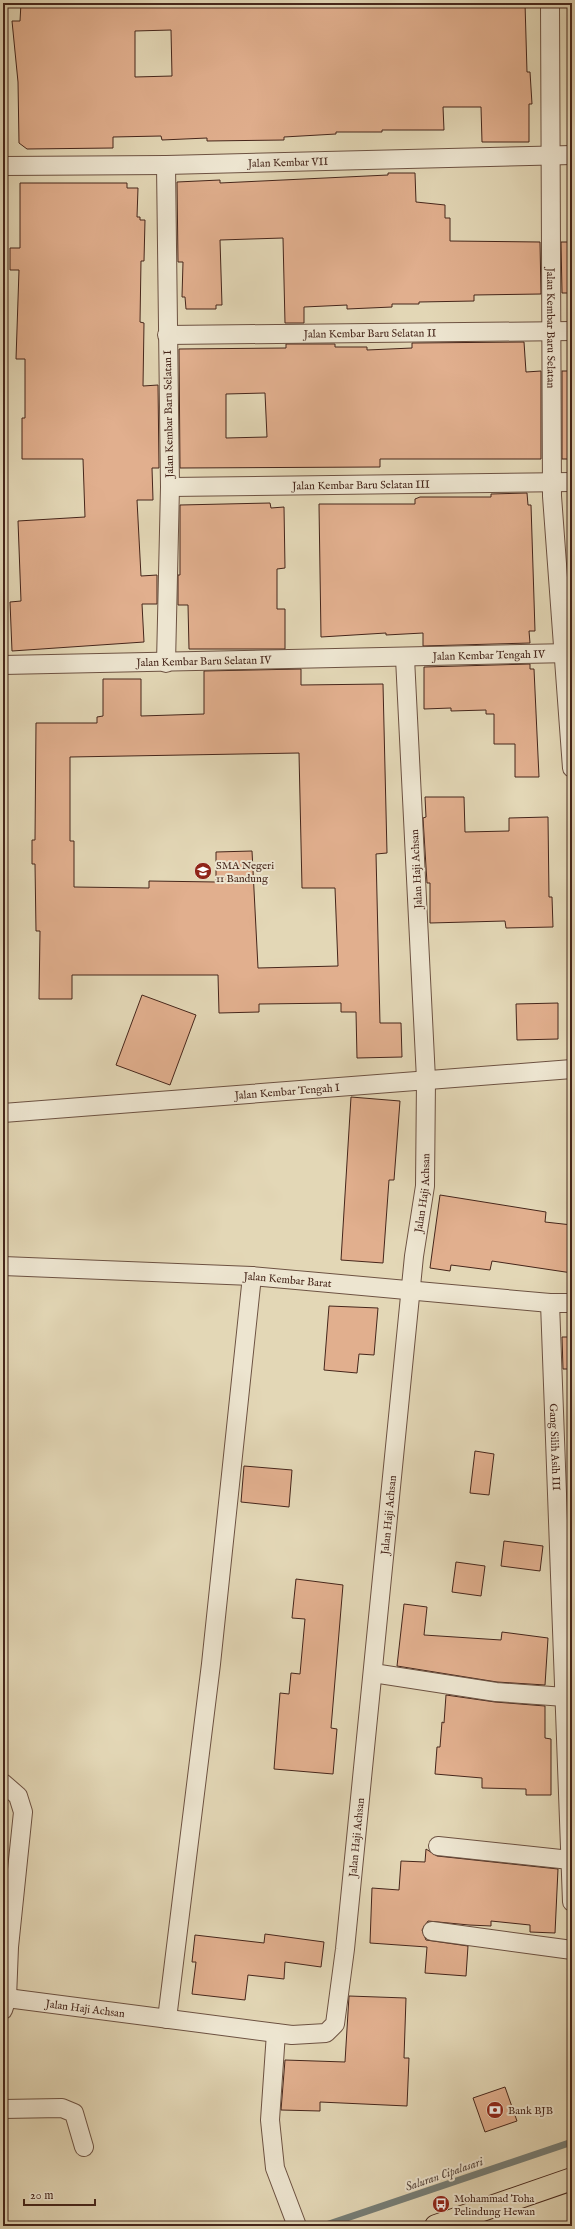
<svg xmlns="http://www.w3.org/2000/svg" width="575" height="2229" font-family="'IM FELL English',serif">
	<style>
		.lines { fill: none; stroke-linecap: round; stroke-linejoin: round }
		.stream { stroke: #767e77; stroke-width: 7 }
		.building { fill: #e1af8e; stroke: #46261b; fill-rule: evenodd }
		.minor-casing { stroke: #6d5242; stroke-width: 20 }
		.primary-casing { stroke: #46261b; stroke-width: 24 }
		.minor { stroke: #ede5d0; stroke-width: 18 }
		.primary { stroke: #e3d7b6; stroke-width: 22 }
		.labels { text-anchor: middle; stroke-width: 4; stroke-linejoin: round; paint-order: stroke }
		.street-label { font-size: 11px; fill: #46261b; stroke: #ede5d0 }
		.poi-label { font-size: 11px; fill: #46261b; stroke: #ede5d0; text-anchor: start }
		.water-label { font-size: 12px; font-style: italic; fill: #5a4a41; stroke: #ede5d0 }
	</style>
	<rect width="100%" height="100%" fill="#e3d7b6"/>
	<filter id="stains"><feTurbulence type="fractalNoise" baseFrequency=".005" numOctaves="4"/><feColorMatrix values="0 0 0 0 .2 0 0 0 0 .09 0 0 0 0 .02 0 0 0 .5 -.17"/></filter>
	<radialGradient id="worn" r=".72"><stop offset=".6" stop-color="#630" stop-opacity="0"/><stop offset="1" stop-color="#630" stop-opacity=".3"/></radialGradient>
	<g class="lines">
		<polyline class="stream" points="323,2226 572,2142"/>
	</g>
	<g class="building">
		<path d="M 21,3 L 525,3 L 527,72 L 530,72 L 532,104 L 529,104 L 529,142 L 482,142 L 481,107 L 443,107 L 444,130 L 382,130 L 382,132 L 336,132 L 336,134 L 284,137 L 284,140 L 207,141 L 207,138 L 162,140 L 161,136 L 113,137 L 113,148 L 27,149 L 19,143 L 18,82 L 12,21 L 20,21 ZM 171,30 L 172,76 L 135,77 L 135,31 Z"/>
		<polygon points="388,173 415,173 416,202 445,205 445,218 450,218 450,241 540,242 541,294 474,295 474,301 419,302 419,304 392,304 392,307 347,309 347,305 304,307 304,323 285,323 283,238 220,240 222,305 216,305 216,309 186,309 185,297 182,297 183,262 178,262 177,182 220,180 220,183 388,175"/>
		<polygon points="20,183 127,183 127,188 138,188 137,217 140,217 140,220 145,220 144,261 141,261 140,322 144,323 143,386 158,385 159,468 152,468 153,500 137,500 141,576 157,575 157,604 142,604 144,642 12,651 10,602 21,601 18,521 85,517 83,459 22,459 22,418 25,418 25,359 16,359 19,270 10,270 10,248 20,248"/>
		<polygon points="561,242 572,242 572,293 562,293"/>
		<path d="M 524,342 L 526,372 L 541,371 L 541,459 L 380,459 L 380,467 L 180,468 L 179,349 L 286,348 L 286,344 L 335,344 L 335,347 L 367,347 L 367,350 L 412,348 L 412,343 ZM 265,393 L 267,437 L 226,438 L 226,394 Z"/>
		<rect x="562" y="371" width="10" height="88"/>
		<polygon points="527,493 528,505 531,505 535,631 529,631 530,643 423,646 423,633 386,635 386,633 321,637 319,504 415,504 415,499 420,497 491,497 491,494"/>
		<polygon points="270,503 271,508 284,507 285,568 277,569 277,609 285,609 285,649 189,649 188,605 178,605 178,575 180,575 180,505"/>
		<polygon points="530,664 530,669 534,669 539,777 515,777 515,744 494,744 494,714 486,714 486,710 451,711 451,708 424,709 424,667"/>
		<path d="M 301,669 L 301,685 L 383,684 L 387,853 L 376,854 L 380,1023 L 401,1023 L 402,1057 L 357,1058 L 356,1012 L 341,1012 L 341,1003 L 259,1004 L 259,1012 L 219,1013 L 218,975 L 72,975 L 72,999 L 39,999 L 40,931 L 36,931 L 35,864 L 32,864 L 32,840 L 35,840 L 36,723 L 97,723 L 97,717 L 103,716 L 103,679 L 141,679 L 141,716 L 204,714 L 204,671 ZM 299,753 L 302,888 L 335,888 L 338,966 L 258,968 L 252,851 L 216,852 L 216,882 L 149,881 L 149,888 L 74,887 L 74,841 L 70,841 L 70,757 Z"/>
		<polygon points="425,797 464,797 465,832 509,831 509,818 548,817 549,897 552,897 553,927 506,928 505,921 430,923 430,883 427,883 423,818 426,817"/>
		<polygon points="142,995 196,1015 170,1085 116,1065"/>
		<polygon points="558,1003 558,1039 517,1040 516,1004"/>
		<polygon points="351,1097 400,1101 394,1180 389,1180 383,1263 341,1260"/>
		<polygon points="440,1195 546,1212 545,1222 572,1225 572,1273 492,1261 490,1270 451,1265 450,1271 430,1268"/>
		<polygon points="329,1306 378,1308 374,1355 359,1354 357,1373 324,1370"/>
		<polygon points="562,1337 572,1337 572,1369 563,1369"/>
		<polygon points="475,1451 494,1454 489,1495 470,1493"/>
		<polygon points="244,1466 292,1470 289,1507 241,1502"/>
		<polygon points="504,1541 543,1546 540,1571 501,1566"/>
		<polygon points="456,1562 485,1566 481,1596 452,1592"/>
		<polygon points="296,1579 343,1585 331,1728 337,1729 333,1774 274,1769 280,1693 289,1694 291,1673 300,1674 305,1619 292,1618"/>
		<polygon points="404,1604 427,1607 424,1635 501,1640 502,1632 548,1638 545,1685 497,1682 397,1666"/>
		<polygon points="446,1695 495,1702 545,1706 545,1738 551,1739 551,1795 526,1795 526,1789 482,1788 482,1778 435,1774 437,1747 440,1747 442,1722 444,1723"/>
		<polygon points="426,1849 437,1856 558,1869 555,1933 530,1932 530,1925 491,1921 491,1926 469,1925 428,1921 422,1930 426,1940 468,1946 466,1976 425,1973 427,1947 370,1943 372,1888 399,1890 401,1861 425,1862"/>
		<polygon points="265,1934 324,1942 321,1967 285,1962 284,1979 248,1975 245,2000 192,1994 196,1962 192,1962 195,1935 264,1943"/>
		<polygon points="349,1996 406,1998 404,2058 409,2058 407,2106 320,2102 320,2111 281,2110 285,2060 345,2062"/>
		<polygon points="505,2087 517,2121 485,2132 473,2098"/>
	</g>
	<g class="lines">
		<defs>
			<g id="minor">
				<path id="s1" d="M 550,3 L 552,496 L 572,768"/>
				<path id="s2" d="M 3,166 L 166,165 L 572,155"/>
				<path id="s3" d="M 167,335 L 572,331"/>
				<path id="s4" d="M 170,487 L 572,482"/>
				<polyline points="166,663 170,487 166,165"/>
				<path id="s5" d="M 3,665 L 572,653"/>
				<path id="s6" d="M 3,1113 L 572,1069"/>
				<path id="s7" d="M 3,1266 L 252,1276 L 550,1303 L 572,1303"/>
				<path id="s8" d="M 550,1303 L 572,1902"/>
				<polyline points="373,1673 496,1692 565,1697"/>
				<polyline points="3,1783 18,1796 23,1812 9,1947 7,1998 3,2010"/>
				<polyline points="438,1846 570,1860"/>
				<polyline points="432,1931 572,1950"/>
				<path id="s9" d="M 7,1998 L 292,2035 L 326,2033 L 335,2024 L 345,1949 L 414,1256 L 425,1186 L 426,1079 L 405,658"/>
				<polyline points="167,2019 211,1664 252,1276"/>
				<polyline points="276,2033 270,2120 275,2168 297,2226"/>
				<polyline points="3,2109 62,2108 74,2113 84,2147"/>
			</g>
			<polyline id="primary" points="436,2226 572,2179"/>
		</defs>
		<use href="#minor" class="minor-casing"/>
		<use href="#primary" class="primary-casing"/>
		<use href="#minor" class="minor"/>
		<use href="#primary" class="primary"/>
	</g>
	<defs>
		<symbol id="school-disc" viewBox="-11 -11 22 22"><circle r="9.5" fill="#8f2418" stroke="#ede5d0"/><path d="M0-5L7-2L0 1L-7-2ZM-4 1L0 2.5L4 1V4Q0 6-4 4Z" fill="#fff"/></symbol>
		<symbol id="bank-disc" viewBox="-11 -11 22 22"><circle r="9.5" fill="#8f2418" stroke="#ede5d0"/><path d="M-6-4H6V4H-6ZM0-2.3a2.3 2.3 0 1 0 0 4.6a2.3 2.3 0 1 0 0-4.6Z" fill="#fff"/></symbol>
		<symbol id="bus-disc" viewBox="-11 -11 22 22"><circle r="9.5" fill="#8f2418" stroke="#ede5d0"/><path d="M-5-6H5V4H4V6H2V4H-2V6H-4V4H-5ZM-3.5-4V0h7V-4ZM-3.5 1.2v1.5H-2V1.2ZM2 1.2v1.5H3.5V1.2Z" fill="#fff"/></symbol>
	</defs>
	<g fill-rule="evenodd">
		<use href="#school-disc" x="193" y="861" width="20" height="20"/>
		<use href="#bank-disc" x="485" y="2100" width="20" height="20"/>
		<use href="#bus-disc" x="431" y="2194" width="20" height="20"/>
	</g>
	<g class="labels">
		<g class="street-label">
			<text dy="4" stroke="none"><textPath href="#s2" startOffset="285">Jalan Kembar VII</textPath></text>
			<text dy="4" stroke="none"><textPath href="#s1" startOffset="325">Jalan Kembar Baru Selatan</textPath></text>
			<text dy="4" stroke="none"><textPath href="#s3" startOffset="203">Jalan Kembar Baru Selatan II</textPath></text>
			<text transform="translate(168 414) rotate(-91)" y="4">Jalan Kembar Baru Selatan I</text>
			<text dy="4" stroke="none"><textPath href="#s4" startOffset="191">Jalan Kembar Baru Selatan III</textPath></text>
			<text dy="4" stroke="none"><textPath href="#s5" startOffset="486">Jalan Kembar Tengah IV</textPath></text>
			<text dy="4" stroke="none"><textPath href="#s5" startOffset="201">Jalan Kembar Baru Selatan IV</textPath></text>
			<text transform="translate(416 869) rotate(-93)" y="4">Jalan Haji Achsan</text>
			<text dy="4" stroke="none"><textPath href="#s6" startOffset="285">Jalan Kembar Tengah I</textPath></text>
			<text dy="4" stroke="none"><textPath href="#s9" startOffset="1170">Jalan Haji Achsan</textPath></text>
			<text dy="4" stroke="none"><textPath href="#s7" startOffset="285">Jalan Kembar Barat</textPath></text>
			<text dy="4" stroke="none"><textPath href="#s8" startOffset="144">Gang Silih Asih III</textPath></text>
			<text dy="4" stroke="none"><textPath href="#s9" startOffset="846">Jalan Haji Achsan</textPath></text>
			<text dy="4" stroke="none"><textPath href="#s9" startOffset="522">Jalan Haji Achsan</textPath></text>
			<text dy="4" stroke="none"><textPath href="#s9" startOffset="79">Jalan Haji Achsan</textPath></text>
		</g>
		<g class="poi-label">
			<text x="216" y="869">SMA Negeri<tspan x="216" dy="13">11 Bandung</tspan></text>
			<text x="508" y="2114">Bank BJB</text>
			<text x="454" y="2202">Mohammad Toha<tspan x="454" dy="13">Pelindung Hewan</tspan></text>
		</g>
		<g class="water-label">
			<text transform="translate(444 2174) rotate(-19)" y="4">Saluran Cipalasari</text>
		</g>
	</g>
	<rect width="575" height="2229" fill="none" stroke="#e3d7b6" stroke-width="16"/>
	<rect x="4" y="4" width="567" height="2221" fill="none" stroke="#46261b" stroke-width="2"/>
	<rect x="8" y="8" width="559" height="2213" fill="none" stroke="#46261b"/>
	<path d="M24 2199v6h71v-6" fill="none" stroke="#46261b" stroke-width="2"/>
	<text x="30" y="2199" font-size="12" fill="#46261b" stroke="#ede5d0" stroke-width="3" paint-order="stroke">20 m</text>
	<rect width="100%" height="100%" filter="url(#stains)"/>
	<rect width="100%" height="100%" fill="url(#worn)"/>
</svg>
